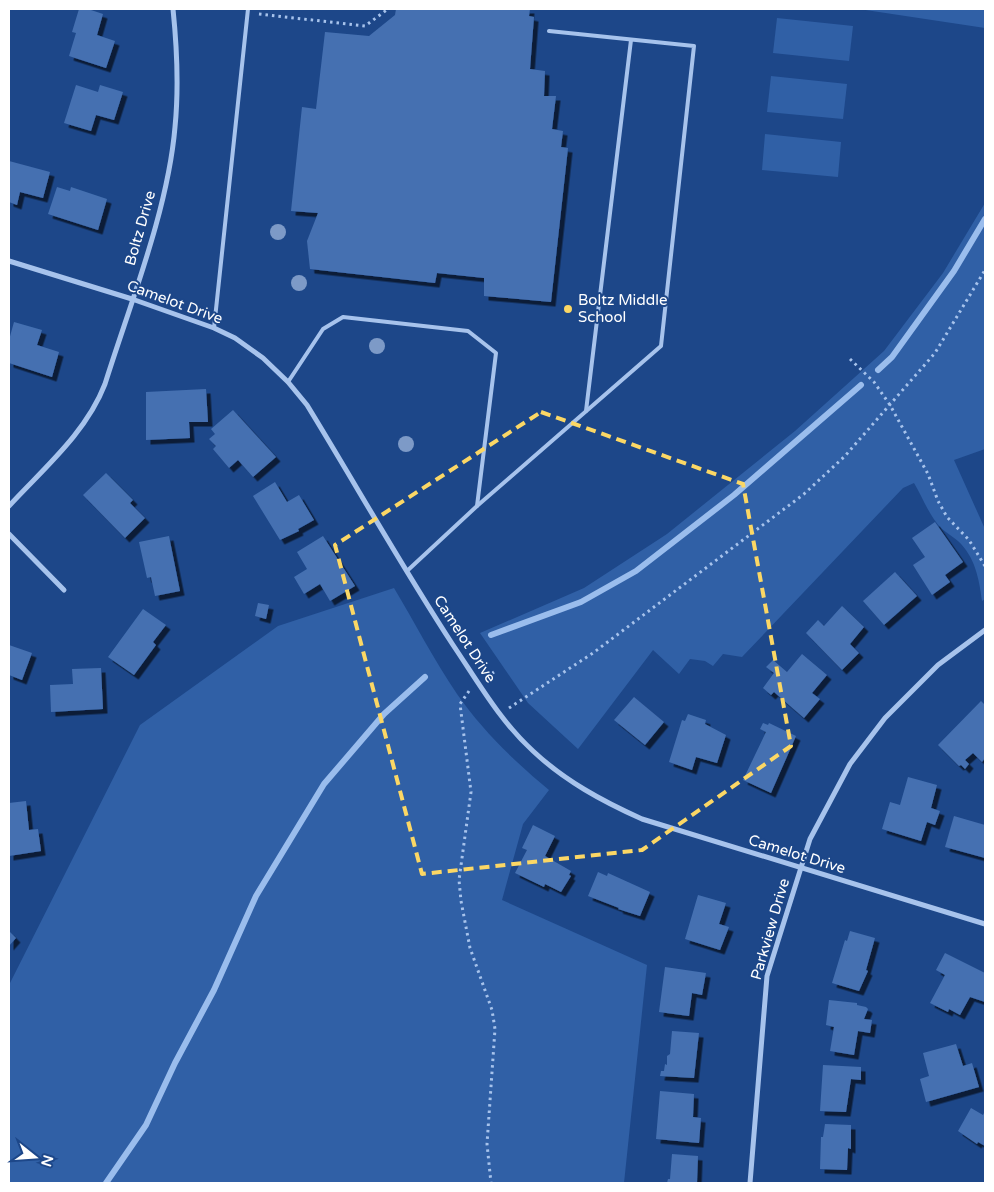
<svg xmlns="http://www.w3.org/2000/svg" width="994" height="1192" font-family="'Varela Round',sans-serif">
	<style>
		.green { fill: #3060a6 }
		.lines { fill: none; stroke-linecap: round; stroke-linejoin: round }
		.stream { stroke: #9abded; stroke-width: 6 }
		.building { fill: #4570b1; filter: url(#shadow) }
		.path { stroke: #a7c3ec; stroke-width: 3; stroke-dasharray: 2.5 4; stroke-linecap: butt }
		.service { stroke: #a7c3ec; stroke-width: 4 }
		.minor { stroke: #a7c3ec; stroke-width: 5 }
		.tree { fill: #7d9ac7 }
		.marked { fill: none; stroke: #fbd765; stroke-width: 4; stroke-dasharray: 10 6; stroke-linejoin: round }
		.poi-dot { fill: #fbd765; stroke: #1d4789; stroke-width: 2 }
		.labels { text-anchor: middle; stroke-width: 4; stroke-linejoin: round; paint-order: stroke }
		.street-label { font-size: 15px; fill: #fff; stroke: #1d4789 }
		.poi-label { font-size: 15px; fill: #fff; stroke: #1d4789; text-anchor: start }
	</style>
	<defs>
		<filter id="shadow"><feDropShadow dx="4.5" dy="4.5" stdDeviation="0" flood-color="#0009"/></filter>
	</defs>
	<rect width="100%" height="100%" fill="#1d4789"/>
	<g class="green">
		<polygon points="859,9 985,9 985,28"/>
		<polygon points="777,18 853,26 849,61 773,53"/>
		<polygon points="771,76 847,84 843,119 767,112"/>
		<polygon points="765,134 841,142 838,177 762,170"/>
		<path d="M 985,203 L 985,449 L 954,460 L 985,529 L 985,599 L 982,601 C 979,578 975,557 958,541 C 953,537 947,533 942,529 C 929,516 923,498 914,483 L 903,488 L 742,657 L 723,654 L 713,666 L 705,661 L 690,659 L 679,674 L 653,650 L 578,749 L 528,703 L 480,633 L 584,588 L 667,534 L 795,431 L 884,351 L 943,273 Z"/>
		<path d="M 394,588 C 415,623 434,660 457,694 C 483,731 514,761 549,790 L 523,824 L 502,900 L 647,965 L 624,1183 L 9,1183 L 9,985 L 140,725 L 278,626 Z"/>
	</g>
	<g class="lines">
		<g class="stream">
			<polyline points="878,370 892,357 954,271 985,219"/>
			<polyline points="491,635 581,602 636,571 734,495 861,385"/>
			<polyline points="106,1183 146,1125 175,1063 214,990 256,896 324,784 384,714 425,677"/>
		</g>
	</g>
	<g class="building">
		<polygon points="79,9 88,9 103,14 97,35 115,41 106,68 69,56 76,33 72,32"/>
		<polygon points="396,9 530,9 529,16 534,17 530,69 545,71 544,96 556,96 552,129 563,131 561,147 568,148 551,302 484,296 484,278 437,273 435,283 310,269 307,241 318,213 291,211 302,107 316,109 325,32 369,36 395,15"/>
		<polygon points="76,85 98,92 100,85 123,92 114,120 96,115 91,131 64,123"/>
		<polygon points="9,161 50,172 43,198 20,192 17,205 9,202"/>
		<polygon points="57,187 70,191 71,187 107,199 98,230 48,214"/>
		<polygon points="14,322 42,330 37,345 59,352 52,377 9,363 9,340"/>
		<polygon points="206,389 208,422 189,422 190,438 146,440 146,392"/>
		<polygon points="233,410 276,457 253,477 238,460 229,468 213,449 216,446 209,439 215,434 211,429"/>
		<polygon points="106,473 133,500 130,503 145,518 125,538 83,495"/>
		<polygon points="275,482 287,502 299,495 314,520 298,529 299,531 280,540 253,496"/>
		<polygon points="935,522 963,562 945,575 950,582 932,595 913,565 925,557 912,538"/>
		<polygon points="169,536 180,591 155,596 151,577 147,578 139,542"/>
		<polygon points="323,536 355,586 330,601 320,584 304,594 294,577 307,569 297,552"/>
		<polygon points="895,572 917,596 884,625 863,601"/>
		<polygon points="258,603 269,605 266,619 255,616"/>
		<polygon points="842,606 864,627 850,644 859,653 842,670 806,633 818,620 824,626"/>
		<polygon points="143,609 166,625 153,642 156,645 134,675 108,657"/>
		<polygon points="9,645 32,653 22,680 9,675"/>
		<polygon points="802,654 827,675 812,693 820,699 804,718 774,692 771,695 763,688 774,673 766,667 773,660 787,672"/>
		<polygon points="101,668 103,709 51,712 50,685 73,684 72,669"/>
		<polygon points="634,697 664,722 645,745 614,720"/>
		<polygon points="981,701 985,705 985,758 982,762 973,753 965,760 969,764 965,769 961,765 959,766 938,745"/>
		<polygon points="688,714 706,720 705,724 726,735 717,763 696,757 692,770 669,762 682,720 685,721"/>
		<polygon points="763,723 768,725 769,723 796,736 771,793 743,780 766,732 760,729"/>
		<polygon points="908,777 937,785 931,808 940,811 935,825 927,822 921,841 882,829 890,802 900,805"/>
		<polygon points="26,801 29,830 38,829 41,851 9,856 9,803"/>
		<polygon points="954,816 985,825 985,858 945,847"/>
		<polygon points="533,825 555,836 545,856 571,871 569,875 571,876 561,892 545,884 544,887 515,873 527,850 522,848"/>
		<polygon points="598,872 607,876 608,873 650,892 640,916 618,909 619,908 588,896"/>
		<polygon points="698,895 726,903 719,924 729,927 720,950 685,939"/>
		<polygon points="9,931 16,938 9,946"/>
		<polygon points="850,931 875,938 866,970 868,971 859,991 832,983 845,940 847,941"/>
		<polygon points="945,953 985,973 985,1002 970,997 960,1015 949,1009 948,1012 930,1003 945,975 936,970"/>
		<polygon points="665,967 706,973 702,995 692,993 689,1016 659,1012"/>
		<polygon points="829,1000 857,1003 857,1005 866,1007 868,1009 864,1019 872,1020 870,1033 858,1031 854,1055 830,1051 834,1027 826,1025"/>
		<polygon points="672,1031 699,1033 694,1078 660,1076 661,1071 664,1071 665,1064 667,1065 667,1056 670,1054"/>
		<polygon points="956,1044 963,1066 972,1063 979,1087 926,1102 920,1079 929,1076 923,1053"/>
		<polygon points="823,1065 861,1067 861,1080 851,1079 846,1112 820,1111"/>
		<polygon points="660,1091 694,1094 693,1117 701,1118 699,1143 656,1139"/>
		<polygon points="971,1108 983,1115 985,1111 985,1146 978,1142 977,1144 958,1131"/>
		<polygon points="825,1124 851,1125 851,1149 848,1148 847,1170 820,1169 821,1137 823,1137"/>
		<polygon points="672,1154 698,1156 697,1183 667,1183 668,1179 670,1179"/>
	</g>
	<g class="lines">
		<g class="path">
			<polyline points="259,14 365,26 388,9"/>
			<polyline points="850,359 874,382 890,405 928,474 938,501 947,517 969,540 985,566"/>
			<polyline points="487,677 494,672"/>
			<polyline points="469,691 460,704 471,792 459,880 461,901 470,948 492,1010 495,1029 487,1144 491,1183"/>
			<polyline points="509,708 593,653 804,494 845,456 935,353 985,270"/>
		</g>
		<g class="service">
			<polyline points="214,328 248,9"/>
			<polyline points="288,382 323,329 343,317 468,331 496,353 477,506"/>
			<polyline points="586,411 631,40"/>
			<polyline points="407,571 477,506 661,346 694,46 549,31"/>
		</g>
		<g class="minor">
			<path d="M 9,261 L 132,299 L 214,328 L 235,338 L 263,358 L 288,382 L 307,405 C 356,485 402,567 453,645 C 478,682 500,721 533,751 C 565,781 602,801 642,819 L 985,924"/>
			<path d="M 9,506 C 44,468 86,433 105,384 C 130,304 168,210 175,127 C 179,87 177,48 173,9"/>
			<polyline points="9,534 64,590"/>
			<polyline points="750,1183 767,976 810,839 850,764 885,718 938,665 985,630"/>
		</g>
	</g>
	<g class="tree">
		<circle cx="278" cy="232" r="8"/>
		<circle cx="299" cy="283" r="8"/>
		<circle cx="377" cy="346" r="8"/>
		<circle cx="406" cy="444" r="8"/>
	</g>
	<path class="marked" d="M 541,412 L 743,484 L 791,746 L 642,850 L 422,874 L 335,545 Z"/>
	<circle class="poi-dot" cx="568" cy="309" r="5"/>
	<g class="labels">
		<g class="street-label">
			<text transform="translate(140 228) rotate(-74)" y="5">Boltz Drive</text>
			<text transform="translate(175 302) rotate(20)" y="5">Camelot Drive</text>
			<text transform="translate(465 639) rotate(57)" y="5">Camelot Drive</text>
			<text transform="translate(797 854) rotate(17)" y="5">Camelot Drive</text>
			<text transform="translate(770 929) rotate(-74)" y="5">Parkview Drive</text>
		</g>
		<g class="poi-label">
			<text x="578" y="305">Boltz Middle<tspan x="578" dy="17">School</tspan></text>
		</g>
	</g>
	<rect width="994" height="1192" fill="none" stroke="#ffffff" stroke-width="20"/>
	<g transform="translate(35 1157) rotate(107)" stroke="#1d4789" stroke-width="4" paint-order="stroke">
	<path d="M0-4L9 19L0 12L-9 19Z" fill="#ffffff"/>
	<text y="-8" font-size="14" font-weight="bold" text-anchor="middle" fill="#ffffff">N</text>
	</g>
</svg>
